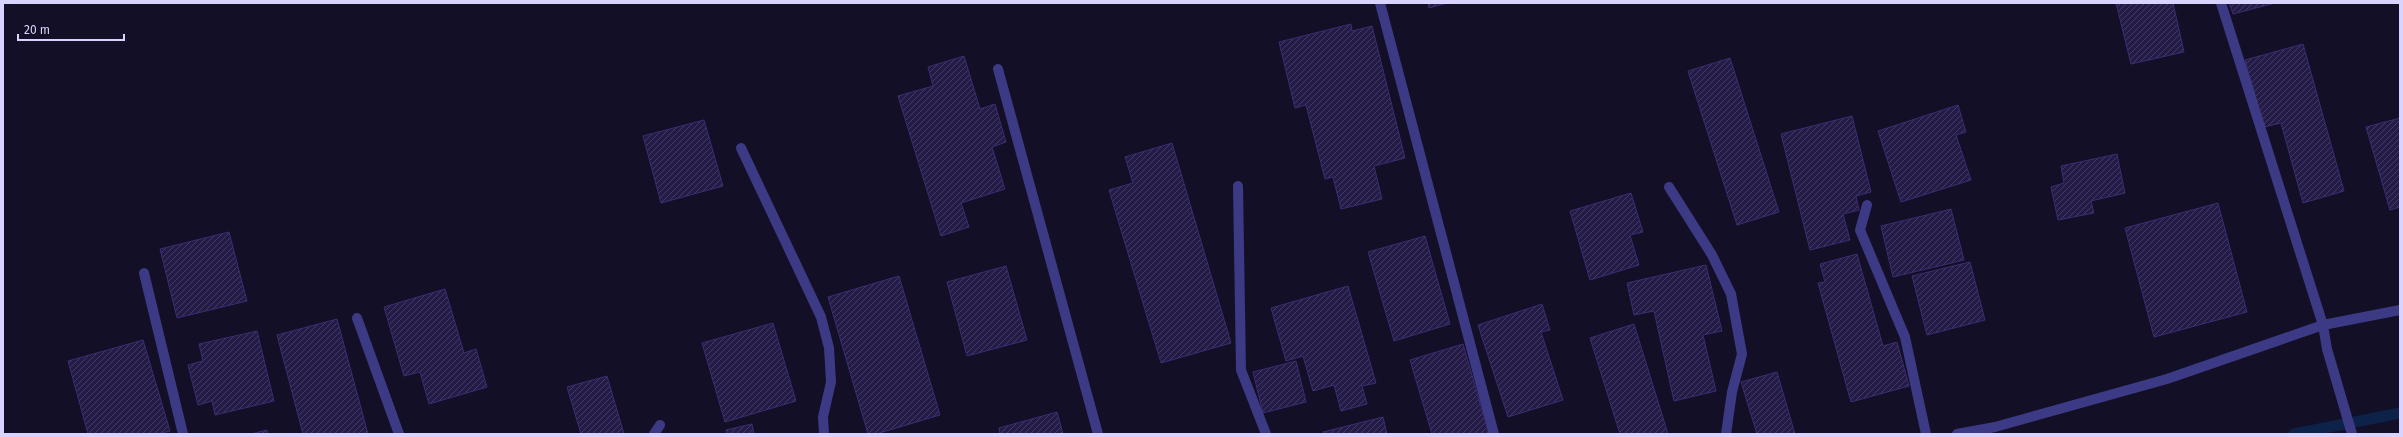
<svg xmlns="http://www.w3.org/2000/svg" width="2403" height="437" font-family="'Fira Sans',sans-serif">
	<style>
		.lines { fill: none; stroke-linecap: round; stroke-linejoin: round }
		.stream { stroke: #0c2248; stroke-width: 11 }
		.building { fill: url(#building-hatch); stroke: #3b2d73 }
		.minor { stroke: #3d3a85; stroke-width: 10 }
	</style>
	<defs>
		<pattern id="building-hatch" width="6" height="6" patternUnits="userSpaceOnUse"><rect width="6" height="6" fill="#241b47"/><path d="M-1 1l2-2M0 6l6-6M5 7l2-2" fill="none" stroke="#433b63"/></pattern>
	</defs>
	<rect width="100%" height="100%" fill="#130f26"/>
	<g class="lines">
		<polyline class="stream" points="2294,434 2400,413"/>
	</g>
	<g class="building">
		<polygon points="1428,3 1447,3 1429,8"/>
		<polygon points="2116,3 2173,3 2184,52 2131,64"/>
		<polygon points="2229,3 2275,3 2233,14"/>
		<polygon points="1351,24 1352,31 1372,26 1405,158 1374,166 1382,199 1341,209 1333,177 1325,179 1306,105 1295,108 1279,42"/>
		<polygon points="2303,44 2344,191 2303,203 2281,123 2264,127 2245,60"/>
		<polygon points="964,56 980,109 995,104 1006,142 992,147 1005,189 961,203 969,227 941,236 898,96 933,86 928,67"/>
		<polygon points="1730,58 1779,212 1737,225 1688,71"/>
		<polygon points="1958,105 1966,132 1956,135 1971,180 1901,202 1878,131"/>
		<polygon points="1852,116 1871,192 1856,196 1859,210 1843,214 1850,240 1810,250 1781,134"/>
		<polygon points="2400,118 2400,207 2390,210 2366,127"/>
		<polygon points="704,120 723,186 661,203 643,136"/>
		<polygon points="1172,143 1231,343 1161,363 1109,190 1133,183 1125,157"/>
		<polygon points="2117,154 2125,193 2091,201 2094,213 2058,220 2051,187 2064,183 2061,166"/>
		<polygon points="1631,193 1643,232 1630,235 1639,265 1590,280 1570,211"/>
		<polygon points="2218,203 2247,312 2154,337 2125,228"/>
		<polygon points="1951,209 1964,260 1893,277 1881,226"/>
		<polygon points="229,232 247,301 177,318 160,249"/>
		<polygon points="1425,236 1450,324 1394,341 1368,252"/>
		<polygon points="1857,254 1883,346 1897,342 1909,386 1851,402 1818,283 1825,282 1820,264"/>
		<polygon points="1970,262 1985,320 1927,335 1912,276"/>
		<polygon points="1706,265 1722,331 1703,335 1716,391 1674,401 1654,311 1634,315 1627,283"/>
		<polygon points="1006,266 1027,340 967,356 947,282"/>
		<polygon points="899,276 940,415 876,434 868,434 828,297"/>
		<polygon points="1348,286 1376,383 1362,386 1367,404 1341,411 1334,385 1313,391 1303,356 1286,361 1271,308"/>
		<polygon points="445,289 464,353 476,349 487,387 429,404 420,372 404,376 384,307"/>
		<polygon points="1542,304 1550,330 1541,332 1563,400 1508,417 1478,325"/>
		<polygon points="337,319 368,434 303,434 277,335"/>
		<polygon points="773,323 796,401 725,422 702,343"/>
		<polygon points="1634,324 1668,434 1620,434 1590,338"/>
		<polygon points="257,331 274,401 215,415 212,401 198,405 188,365 203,361 199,344"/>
		<polygon points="143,340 170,431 158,434 88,434 68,361"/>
		<polygon points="1463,344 1489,434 1432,434 1410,360"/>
		<polygon points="1296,361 1306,402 1263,413 1253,372"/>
		<polygon points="1777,372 1795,434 1757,434 1741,382"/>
		<polygon points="607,376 624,434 581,434 567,387"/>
		<polygon points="1057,412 1063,434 1000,434 999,428"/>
		<polygon points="1383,417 1387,434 1323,434 1323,432"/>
		<polygon points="752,424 754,434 727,434 726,430"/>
		<polygon points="267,430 268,434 251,434"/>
	</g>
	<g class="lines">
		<g class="minor">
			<polyline points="1380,3 1494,434"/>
			<polyline points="2221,3 2323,325 2327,349 2352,434"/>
			<polyline points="998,69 1098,434"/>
			<polyline points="741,148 821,317 829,348 831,382 823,417 824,434"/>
			<polyline points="1238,186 1241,370 1266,434"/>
			<polyline points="1669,187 1712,255 1731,294 1742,354 1732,392 1726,434"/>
			<polyline points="1867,205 1860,230 1905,337 1926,434"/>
			<polyline points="144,273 183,434"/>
			<polyline points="357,318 399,434"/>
			<polyline points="654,434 660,425"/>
			<polyline points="1957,434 1995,427 2167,379 2323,325 2400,310"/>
		</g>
	</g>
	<rect width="2403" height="437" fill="none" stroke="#d9d4ff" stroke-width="8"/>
	<path d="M18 34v6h106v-6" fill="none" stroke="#d9d4ff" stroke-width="2"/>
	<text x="24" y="34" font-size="12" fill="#d9d4ff" stroke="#130f26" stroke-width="3" paint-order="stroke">20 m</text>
</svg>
